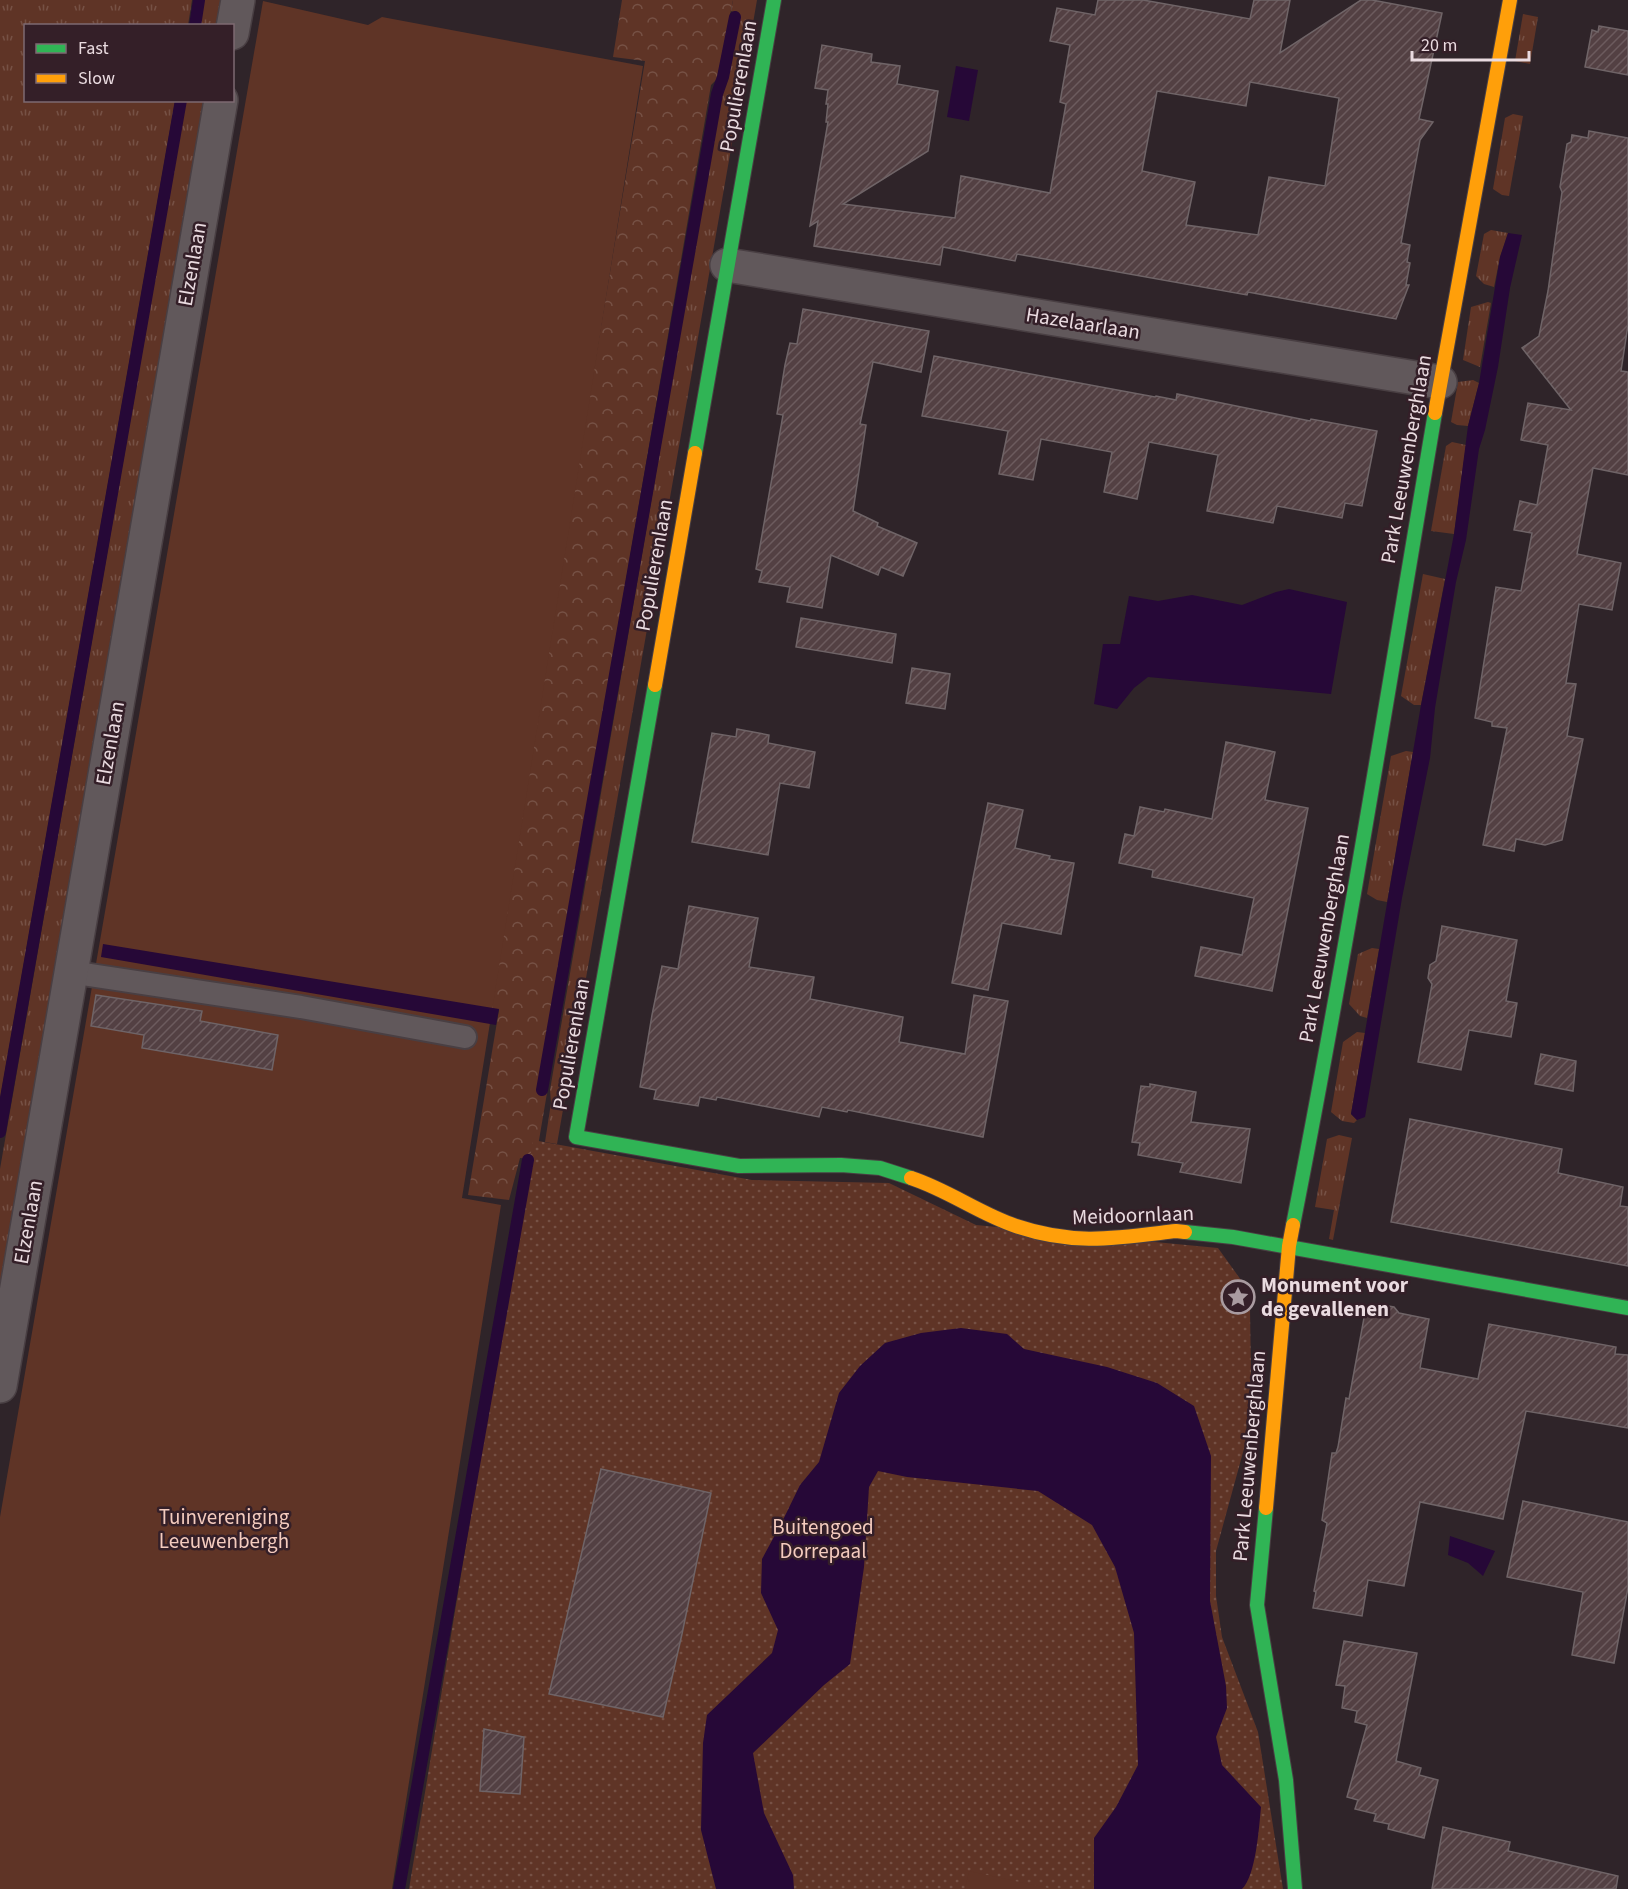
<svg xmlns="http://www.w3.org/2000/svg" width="1628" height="1889" font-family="'Source Sans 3',sans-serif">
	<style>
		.grass { fill: url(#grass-tufts) }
		.forest { fill: url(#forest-crowns) }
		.park { fill: url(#park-dots) }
		.garden { fill: #5f3426 }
		.water { fill: #260837 }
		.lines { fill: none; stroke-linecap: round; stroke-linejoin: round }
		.stream { stroke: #260837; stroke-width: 12 }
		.building { fill: url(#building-hatch); stroke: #6f6467; stroke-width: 1.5; fill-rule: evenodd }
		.lane-casing { stroke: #493f43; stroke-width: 26 }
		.street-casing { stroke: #493f43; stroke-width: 36 }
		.fast-casing { stroke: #493f43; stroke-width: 16 }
		.slow-casing { stroke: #493f43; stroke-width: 16 }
		.lane { stroke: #61585b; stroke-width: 22 }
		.street { stroke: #61585b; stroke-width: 33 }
		.fast { stroke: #30b455; stroke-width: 14 }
		.slow { stroke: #ff9f0a; stroke-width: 14 }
		.labels { text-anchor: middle; stroke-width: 5; stroke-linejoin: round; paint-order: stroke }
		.street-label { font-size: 21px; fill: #eadbe0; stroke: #341f28 }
		.poi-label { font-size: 21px; font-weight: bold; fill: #eadbe0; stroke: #341f28; text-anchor: start }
		.park-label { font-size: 21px; fill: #f4cbbe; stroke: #341f28 }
	</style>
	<defs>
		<pattern id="grass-tufts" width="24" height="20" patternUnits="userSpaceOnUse" patternTransform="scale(1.5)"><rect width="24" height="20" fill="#5f3426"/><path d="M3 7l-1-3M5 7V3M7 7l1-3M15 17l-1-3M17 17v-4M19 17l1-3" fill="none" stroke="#765145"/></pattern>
		<pattern id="forest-crowns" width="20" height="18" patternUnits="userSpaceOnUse" patternTransform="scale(1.5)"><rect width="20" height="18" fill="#5f3426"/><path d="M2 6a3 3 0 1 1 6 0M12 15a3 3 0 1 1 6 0" fill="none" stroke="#765145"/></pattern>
		<pattern id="park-dots" width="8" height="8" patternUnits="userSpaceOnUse" patternTransform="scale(1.5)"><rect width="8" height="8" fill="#5f3426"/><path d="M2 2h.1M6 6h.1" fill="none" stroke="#765145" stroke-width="1.8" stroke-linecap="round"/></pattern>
		<pattern id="building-hatch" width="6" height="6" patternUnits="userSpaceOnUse" patternTransform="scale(1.5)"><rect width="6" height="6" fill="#534043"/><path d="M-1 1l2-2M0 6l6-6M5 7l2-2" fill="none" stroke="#6c5b5e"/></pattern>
	</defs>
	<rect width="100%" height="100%" fill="#2f2429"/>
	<g class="grass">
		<polygon points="0,0 192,0 188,25 26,26 26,100 175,101 0,1099"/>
		<polygon points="204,0 222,0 217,25 199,26"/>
		<polygon points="733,0 757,0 557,1144 545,1142 551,1103 550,1090 720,101 729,73 739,14 731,11"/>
		<polygon points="1523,14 1538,17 1530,64 1515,61"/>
		<polygon points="186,101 204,101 0,1285 0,1169"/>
		<polygon points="1513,114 1523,116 1509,196 1502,195 1493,189 1505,118"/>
		<polygon points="1491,230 1508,233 1500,257 1494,287 1484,284 1476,276 1484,234"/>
		<polygon points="1488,302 1491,303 1480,367 1463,360 1471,307"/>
		<polygon points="1473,380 1479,383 1468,426 1457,425 1451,422 1458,382"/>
		<polygon points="1452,442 1466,445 1454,534 1431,531 1446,446"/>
		<polygon points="1423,574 1445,579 1421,705 1414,705 1401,696"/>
		<polygon points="1406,751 1413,752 1387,902 1377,900 1367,894 1391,756"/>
		<polygon points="1372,948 1379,949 1367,1018 1360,1016 1349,1004 1358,954"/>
		<polygon points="1357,1032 1365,1033 1351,1114 1357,1120 1354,1123 1342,1121 1331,1112 1343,1042"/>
		<polygon points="1339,1135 1352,1138 1333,1240 1329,1239 1334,1210 1315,1207 1327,1139"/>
	</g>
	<polygon class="forest" points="622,0 733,0 717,79 711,85 538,1092 547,1093 412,1889 535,1159 520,1158 509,1200 468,1195 499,1010 488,1008 645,61 613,57"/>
	<path class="park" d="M 533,1140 L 752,1180 L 889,1183 L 976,1225 L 1218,1248 L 1241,1280 L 1229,1288 C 1233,1302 1237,1306 1250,1310 L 1251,1373 L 1245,1445 L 1216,1551 L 1216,1596 L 1222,1637 L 1258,1732 L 1283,1889 L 409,1889 Z"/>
	<g class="garden">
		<polygon points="263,1 368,25 382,17 643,66 462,1198 501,1205 392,1889 0,1889 0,1517"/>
		<polygon points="969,1871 1052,1889 965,1889"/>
	</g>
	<g class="water">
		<polygon points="956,66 978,70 969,121 947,117"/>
		<polygon points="1508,233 1522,235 1510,288 1498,367 1485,430 1479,449 1466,540 1456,582 1435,708 1430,758 1402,898 1365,1117 1357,1120 1351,1114 1421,705 1454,534 1468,426 1479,383 1500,257"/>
		<polygon points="1289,589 1347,602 1331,694 1148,677 1134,688 1117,709 1094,704 1103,644 1120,644 1129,596 1158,601 1192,595 1242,605 1276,592"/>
		<polygon points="103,944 499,1009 496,1025 101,957"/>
		<path d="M 961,1328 L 1007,1334 L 1024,1349 L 1107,1367 L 1157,1383 L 1194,1406 L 1211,1456 L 1210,1601 L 1226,1686 L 1227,1708 L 1216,1737 L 1222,1765 L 1261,1807 C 1259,1827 1256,1876 1242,1889 L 1094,1889 L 1094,1838 L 1116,1807 L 1138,1765 L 1134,1633 L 1115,1567 L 1092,1525 L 1038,1491 L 907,1477 L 878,1471 L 869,1487 L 864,1567 L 850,1664 L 824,1685 L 753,1753 L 764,1813 L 793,1875 L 794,1889 L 716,1889 L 701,1830 L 703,1743 L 707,1715 L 772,1653 L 778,1630 L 761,1593 L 762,1559 L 782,1522 L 800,1485 L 819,1462 L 839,1393 L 860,1366 L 885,1343 L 921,1333 Z"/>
		<polygon points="1450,1536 1495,1551 1483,1576 1468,1563 1448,1555"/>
	</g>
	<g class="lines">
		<g class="stream">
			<polyline points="195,26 199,0"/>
			<polyline points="542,1090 717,94 723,77 735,17"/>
			<polyline points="0,1132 181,100"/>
			<polyline points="399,1889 528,1160"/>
		</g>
	</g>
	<g class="building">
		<path d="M 1098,0 L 1143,0 L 1250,19 L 1254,0 L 1290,0 L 1280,53 L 1361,0 L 1372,0 L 1442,13 L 1419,119 L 1433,122 L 1420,140 L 1401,243 L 1410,245 L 1407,262 L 1410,263 L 1406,285 L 1409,285 L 1396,319 L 1248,292 L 1247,295 L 1017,254 L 1015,261 L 943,247 L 940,265 L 814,246 L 818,221 L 810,226 L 828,122 L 826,122 L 828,104 L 826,104 L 828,90 L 815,88 L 822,45 L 872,54 L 871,62 L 900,66 L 897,84 L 938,91 L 928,151 L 843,204 L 955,218 L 961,176 L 1050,193 L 1066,104 L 1060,102 L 1070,45 L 1050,41 L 1057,8 L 1095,15 ZM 1250,82 L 1339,98 L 1325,186 L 1269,177 L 1258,235 L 1186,225 L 1195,182 L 1142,171 L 1157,91 L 1246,106 Z"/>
		<polygon points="1599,26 1628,31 1628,75 1585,67 1592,30 1598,32"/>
		<polygon points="1589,131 1628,138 1628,325 1621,371 1628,372 1628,475 1593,468 1577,554 1621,563 1612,610 1579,604 1566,683 1576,684 1567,736 1583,739 1562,840 1545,845 1516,839 1514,851 1483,845 1507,728 1492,726 1492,722 1475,718 1496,587 1521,591 1532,533 1514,530 1520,501 1537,505 1548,445 1521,440 1528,403 1571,410 1522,348 1539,336 1548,291 1562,192 1560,187 1567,144 1571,142 1572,135 1588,138"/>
		<polygon points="803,309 929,331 921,372 873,362 860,424 866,425 853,511 878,523 877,526 917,543 903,576 881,567 878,575 831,555 822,608 787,602 790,587 759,582 762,571 756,569 783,415 777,414 785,365 790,343 797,344"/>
		<polygon points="934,356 1155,397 1156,396 1176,400 1177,394 1310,421 1311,419 1377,431 1362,506 1345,503 1342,518 1277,506 1273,523 1207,511 1218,455 1149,442 1137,499 1104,492 1112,452 1041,439 1033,480 999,474 1008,431 922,416"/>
		<polygon points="801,618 896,634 892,663 796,647"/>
		<polygon points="912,668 950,674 945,709 906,703"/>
		<polygon points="737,729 769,735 768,743 815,752 809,788 780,783 768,855 692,842 712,733 736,737"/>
		<polygon points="1226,742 1275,752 1265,800 1308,808 1272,991 1195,976 1201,947 1242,955 1254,898 1152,877 1153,870 1119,863 1125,834 1134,836 1140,807 1164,812 1165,809 1212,819"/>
		<polygon points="988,803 1023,810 1015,848 1050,856 1049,859 1074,863 1061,934 1002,923 988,990 952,983"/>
		<polygon points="689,906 758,918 749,967 814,977 810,999 903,1017 899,1042 965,1054 974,995 1008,1001 983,1137 848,1110 847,1112 822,1107 819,1117 717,1097 716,1100 700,1097 698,1106 654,1099 656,1090 640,1087 652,1015 662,966 678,969"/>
		<polygon points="1442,926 1517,940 1506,1001 1517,1003 1511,1037 1469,1030 1461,1070 1418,1062 1432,984 1428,978 1430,965 1436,961"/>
		<polygon points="96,995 202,1011 200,1021 278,1035 272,1070 142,1048 144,1035 91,1026"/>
		<polygon points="1541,1054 1576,1061 1573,1091 1535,1084"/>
		<polygon points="1150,1084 1196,1092 1191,1122 1250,1129 1241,1183 1180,1172 1183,1163 1138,1155 1140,1143 1132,1142 1141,1086 1150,1087"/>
		<polygon points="1410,1119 1562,1149 1558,1173 1623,1187 1620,1206 1628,1207 1628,1266 1391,1222"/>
		<polygon points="1382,1305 1394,1307 1399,1313 1429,1319 1420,1368 1478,1379 1489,1324 1616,1347 1615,1354 1628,1355 1628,1428 1526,1411 1503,1519 1420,1502 1404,1586 1368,1580 1362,1616 1313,1608 1316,1592 1314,1591 1327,1523 1322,1520 1332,1453 1336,1453 1338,1447 1346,1398 1349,1399 1366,1307 1377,1309"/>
		<polygon points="601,1469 711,1493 682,1634 663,1717 549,1694"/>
		<polygon points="1523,1501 1628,1522 1628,1588 1614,1663 1572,1655 1583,1592 1507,1577"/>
		<polygon points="1344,1641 1417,1653 1396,1761 1421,1768 1419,1775 1438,1780 1424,1838 1388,1829 1389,1824 1374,1821 1376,1814 1355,1809 1358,1800 1347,1797 1367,1725 1355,1722 1357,1711 1342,1708 1345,1686 1336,1685"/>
		<polygon points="484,1729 524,1737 520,1794 480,1791"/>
		<polygon points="1443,1827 1510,1842 1508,1851 1618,1876 1616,1889 1432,1889"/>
	</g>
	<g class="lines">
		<defs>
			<polyline id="lane" points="70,972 301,1007 465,1037"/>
			<g id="street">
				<polyline points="232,33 238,0"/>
				<polyline points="727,265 1440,382"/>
				<polyline points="0,1386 221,100"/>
			</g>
			<g id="fast">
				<polyline points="695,453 774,0"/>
				<polyline points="655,685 576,1137 739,1166 841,1165 880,1168 911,1178"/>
				<path d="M 1293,1225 C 1346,956 1389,684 1435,413"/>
				<polyline points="1185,1232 1233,1237 1628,1308"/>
				<polyline points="1266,1508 1257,1605 1286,1780 1295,1889"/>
			</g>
			<g id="slow">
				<polyline points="1435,413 1510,0"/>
				<polyline points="655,685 695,453"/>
				<path d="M 911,1178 C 948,1190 980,1214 1016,1226 C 1075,1246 1117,1238 1176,1231 L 1185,1232"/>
				<polyline points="1266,1508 1289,1246 1293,1225"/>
			</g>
		</defs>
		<use href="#lane" class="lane-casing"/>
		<use href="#street" class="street-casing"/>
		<use href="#fast" class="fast-casing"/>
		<use href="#slow" class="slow-casing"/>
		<use href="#lane" class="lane"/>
		<use href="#street" class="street"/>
		<use href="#fast" class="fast"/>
		<use href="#slow" class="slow"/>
	</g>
	<defs>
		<symbol id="sight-ring" viewBox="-11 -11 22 22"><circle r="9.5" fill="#341f28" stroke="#a99ba0" stroke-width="1.5"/><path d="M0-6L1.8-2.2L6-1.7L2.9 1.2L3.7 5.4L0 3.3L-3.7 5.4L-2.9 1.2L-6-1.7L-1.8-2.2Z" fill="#a99ba0"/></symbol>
	</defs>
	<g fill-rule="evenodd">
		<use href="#sight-ring" x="1219" y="1278" width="38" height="38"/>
	</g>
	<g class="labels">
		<g class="street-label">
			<text transform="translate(738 86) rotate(-80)" y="7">Populierenlaan</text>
			<text transform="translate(192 264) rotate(-80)" y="7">Elzenlaan</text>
			<text transform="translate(1083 323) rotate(9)" y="7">Hazelaarlaan</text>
			<text transform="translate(1406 459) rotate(-80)" y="7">Park Leeuwenberghlaan</text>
			<text transform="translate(654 565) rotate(-80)" y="7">Populierenlaan</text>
			<text transform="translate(110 743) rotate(-80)" y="7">Elzenlaan</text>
			<text transform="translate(1324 938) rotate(-80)" y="7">Park Leeuwenberghlaan</text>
			<text transform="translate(571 1044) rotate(-80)" y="7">Populierenlaan</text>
			<text transform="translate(1133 1215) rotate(-2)" y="7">Meidoornlaan</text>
			<text transform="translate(28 1222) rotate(-80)" y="7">Elzenlaan</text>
			<text transform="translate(1249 1456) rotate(-85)" y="7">Park Leeuwenberghlaan</text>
		</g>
		<g class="poi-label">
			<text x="1261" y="1292">Monument voor<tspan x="1261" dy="24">de gevallenen</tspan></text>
		</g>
		<g class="park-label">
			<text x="224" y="1524">Tuinvereniging<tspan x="224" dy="24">Leeuwenbergh</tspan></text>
			<text x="823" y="1534">Buitengoed<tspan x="823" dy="24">Dorrepaal</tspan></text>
		</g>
	</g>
	<rect x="24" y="24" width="210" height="78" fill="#341f28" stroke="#7d6a72" stroke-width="1.5"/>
	<rect x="36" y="44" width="30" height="9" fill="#30b455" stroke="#7d6a72" stroke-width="1.5"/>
	<text x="78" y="54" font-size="18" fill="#eadbe0">Fast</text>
	<rect x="36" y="74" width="30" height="9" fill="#ff9f0a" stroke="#7d6a72" stroke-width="1.5"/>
	<text x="78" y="84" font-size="18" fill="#eadbe0">Slow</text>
	<path d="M1412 51v9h117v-9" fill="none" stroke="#eadbe0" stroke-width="3"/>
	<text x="1421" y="51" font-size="18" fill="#eadbe0" stroke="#341f28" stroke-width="4.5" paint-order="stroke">20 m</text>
</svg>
